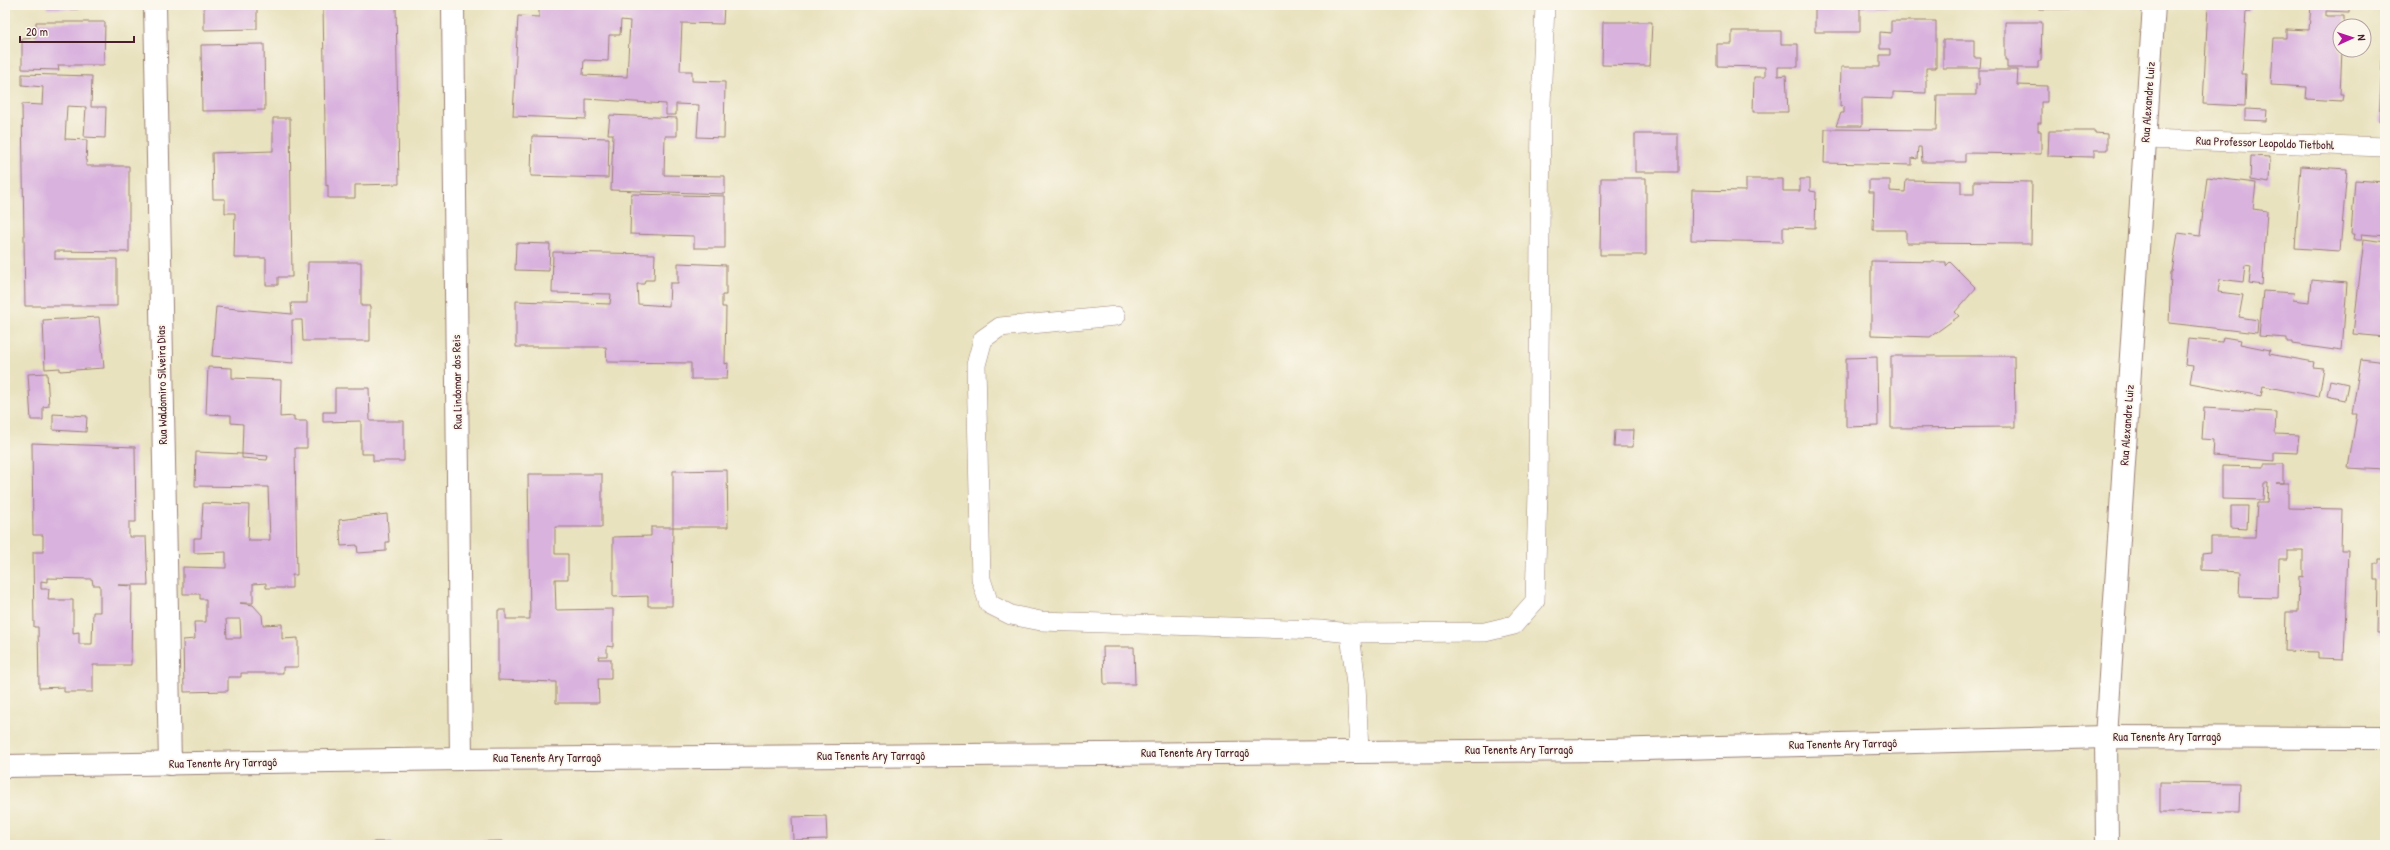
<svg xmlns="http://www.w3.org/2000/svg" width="2390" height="850" font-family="'Patrick Hand',sans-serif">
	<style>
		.building { fill: #d9b2de; fill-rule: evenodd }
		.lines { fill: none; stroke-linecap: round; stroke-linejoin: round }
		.service-casing { stroke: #9a8075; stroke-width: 20 }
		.minor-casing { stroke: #9a8075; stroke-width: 24 }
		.tertiary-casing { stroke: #9a8075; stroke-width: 24 }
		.secondary-casing { stroke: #9a8075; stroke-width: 24 }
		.service { stroke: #fff; stroke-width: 19 }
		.minor { stroke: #fff; stroke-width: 22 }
		.tertiary { stroke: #fff; stroke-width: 22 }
		.secondary { stroke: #fff; stroke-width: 22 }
		.labels { text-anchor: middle; stroke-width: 3.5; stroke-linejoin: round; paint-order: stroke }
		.street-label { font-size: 12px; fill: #4a1f2b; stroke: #fbf7ec }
	</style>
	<rect width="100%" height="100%" fill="#fbf7ec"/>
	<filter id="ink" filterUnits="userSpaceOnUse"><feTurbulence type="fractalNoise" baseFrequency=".025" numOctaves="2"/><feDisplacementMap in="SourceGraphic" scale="8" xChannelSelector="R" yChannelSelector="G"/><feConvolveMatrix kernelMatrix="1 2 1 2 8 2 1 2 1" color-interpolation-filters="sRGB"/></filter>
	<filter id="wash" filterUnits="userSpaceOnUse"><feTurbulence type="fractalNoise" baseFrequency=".012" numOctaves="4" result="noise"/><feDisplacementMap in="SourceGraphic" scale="16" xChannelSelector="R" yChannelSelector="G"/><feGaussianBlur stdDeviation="0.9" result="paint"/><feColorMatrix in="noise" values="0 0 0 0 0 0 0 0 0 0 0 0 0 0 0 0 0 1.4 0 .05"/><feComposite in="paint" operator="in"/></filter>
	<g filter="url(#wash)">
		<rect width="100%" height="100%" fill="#e9e2bf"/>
		<g id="blocks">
			<g class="building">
				<rect x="47" y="5" width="31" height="4"/>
				<polygon points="204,5 257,5 257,29 204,30"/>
				<polygon points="323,5 396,5 399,184 355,185 355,198 328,198 328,185 326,186"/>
				<path d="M 539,5 L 724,5 L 723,24 L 682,23 L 680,71 L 692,71 L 692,81 L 725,82 L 724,138 L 697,137 L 699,105 L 676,104 L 676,115 L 666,115 L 666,104 L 586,99 L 586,119 L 513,116 L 518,16 L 539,17 ZM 621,20 L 630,21 L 627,77 L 583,75 L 584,60 L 608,61 L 609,35 L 620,35 Z"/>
				<polygon points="1857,5 1898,5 1898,8 1860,8 1860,32 1815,32 1815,7 1857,7"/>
				<rect x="2039" y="5" width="50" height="4"/>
				<polygon points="2208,5 2251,5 2250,12 2246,12 2242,74 2246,74 2245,106 2203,104"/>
				<polygon points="2311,5 2349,5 2349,12 2326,11 2326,16 2344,16 2344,26 2340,26 2340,50 2342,50 2340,94 2343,94 2342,101 2306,99 2307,87 2271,85 2274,38 2286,38 2286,29 2309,30"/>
				<polygon points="1891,21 1936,21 1936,68 1926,68 1926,93 1893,92 1893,99 1862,98 1862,126 1836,126 1841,113 1844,113 1844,106 1840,107 1841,67 1880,67 1880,55 1890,55 1890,49 1880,49 1880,32 1891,33"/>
				<polygon points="36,22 105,22 104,65 58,65 59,70 22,69 22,39 36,38"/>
				<polygon points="1603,22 1652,22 1650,66 1602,65"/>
				<polygon points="2005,22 2042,22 2041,61 2038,61 2038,68 2007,68 2007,60 2005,60"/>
				<polygon points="2384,25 2385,25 2385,122 2379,122"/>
				<polygon points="1732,31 1781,31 1781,44 1798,44 1798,67 1778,67 1778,76 1786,75 1788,112 1753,112 1754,77 1765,77 1765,67 1717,66 1717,44 1732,44"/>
				<polygon points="1943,40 1974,40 1974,58 1981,58 1980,68 1943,68"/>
				<polygon points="264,44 265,110 202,111 201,45"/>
				<polygon points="1979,70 2018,70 2017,85 2047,86 2047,102 2041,102 2041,123 2038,123 2038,131 2041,131 2041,154 1965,153 1965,162 1922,162 1921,147 1918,147 1917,159 1912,158 1912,165 1824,163 1825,129 1936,130 1937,95 1976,95 1976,84 1979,85"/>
				<polygon points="22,74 92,76 91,107 106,107 105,138 84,137 86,107 67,106 65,139 87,140 86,166 129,166 129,252 55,251 55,259 117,259 117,306 25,306 22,104 42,105 43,87 22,85"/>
				<polygon points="2245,109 2267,110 2266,121 2245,120"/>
				<polygon points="610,115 677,118 677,136 665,136 664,175 725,176 725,194 611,190 613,134 608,134"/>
				<polygon points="273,118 290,118 292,277 278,277 278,285 266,285 266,258 234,258 235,213 225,213 225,199 213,199 212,153 273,151"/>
				<polygon points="2049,131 2095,131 2095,133 2107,134 2107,150 2094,150 2094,157 2048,156"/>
				<rect x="1635" y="134" width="43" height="38"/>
				<polygon points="532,136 609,138 608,178 531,176"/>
				<polygon points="2251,156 2270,157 2269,183 2250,180"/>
				<polygon points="2301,166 2347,169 2340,251 2295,248"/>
				<polygon points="2207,177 2256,183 2253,209 2267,211 2262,285 2249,283 2251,266 2245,265 2243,282 2220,279 2218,292 2243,295 2239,317 2258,320 2257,333 2169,323 2171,272 2172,272 2178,233 2200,236"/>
				<polygon points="1601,178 1646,178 1646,255 1600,255"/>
				<polygon points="1746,179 1783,179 1783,191 1800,191 1800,179 1810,179 1810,191 1816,192 1815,228 1783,227 1783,242 1691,240 1692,190 1746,191"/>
				<polygon points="1869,180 1890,180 1890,191 1905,192 1906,180 1961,181 1961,194 1974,194 1974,181 2032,182 2031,244 1906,243 1906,230 1873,230 1874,192 1869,192"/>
				<polygon points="2355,180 2385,182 2385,236 2361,234 2362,240 2353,240 2354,234 2351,234"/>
				<polygon points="631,194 725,196 725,248 694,248 694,236 630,234"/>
				<polygon points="2364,239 2385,242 2385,337 2353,334"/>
				<polygon points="516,243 550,244 549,271 515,270"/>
				<polygon points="553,252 655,254 654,280 645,280 644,284 637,284 638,304 669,306 670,283 678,283 678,263 726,265 726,295 722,295 722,307 726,307 725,364 728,363 727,379 691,379 691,363 607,362 606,347 516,347 516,301 610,304 611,294 552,293"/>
				<polygon points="1871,261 1946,262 1946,266 1950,262 1976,288 1955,312 1959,316 1930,337 1871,335"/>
				<polygon points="308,262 361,262 361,306 370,306 370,341 303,341 302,320 292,320 293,363 212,356 216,307 292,314 291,303 307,303"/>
				<polygon points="2311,280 2347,283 2342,351 2292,344 2292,342 2287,342 2287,338 2259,336 2263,291 2294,293 2293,300 2309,302"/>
				<polygon points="99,317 104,368 60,371 60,368 45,369 43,320"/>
				<polygon points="2223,337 2241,340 2240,344 2270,350 2269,354 2314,362 2313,367 2324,368 2319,397 2263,386 2261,396 2190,383 2193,366 2185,365 2188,339 2222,342"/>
				<polygon points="1891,356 2014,356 2015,427 1891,428"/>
				<polygon points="1877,357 1878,426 1846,427 1846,358"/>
				<polygon points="2361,359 2385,362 2385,470 2348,468 2357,414 2352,414"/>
				<path d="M 208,367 L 232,368 L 232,378 L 281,380 L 280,417 L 294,416 L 294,421 L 307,421 L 307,448 L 295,448 L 297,575 L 292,575 L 292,588 L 266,588 L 266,583 L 253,584 L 253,603 L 240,603 L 253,605 L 262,615 L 263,625 L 282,624 L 282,639 L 298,638 L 298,667 L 283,667 L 283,673 L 241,673 L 241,677 L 228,677 L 228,691 L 184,692 L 183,640 L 195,639 L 194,622 L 206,622 L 206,599 L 200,599 L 200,594 L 183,594 L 183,567 L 226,568 L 226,552 L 194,553 L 194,538 L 201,538 L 203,503 L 249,505 L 248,540 L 270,540 L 268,487 L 195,486 L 196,452 L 242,454 L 242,458 L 267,460 L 268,456 L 242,454 L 243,424 L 231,423 L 231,415 L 206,414 ZM 226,619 L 240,619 L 241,638 L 227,638 Z"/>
				<polygon points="47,373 49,406 43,407 43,420 31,420 28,374"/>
				<polygon points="2330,380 2348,384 2345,400 2327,396"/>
				<polygon points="335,388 369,388 370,421 404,421 404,461 373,461 373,454 361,454 361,421 323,422 323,412 335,412"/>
				<polygon points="2204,408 2276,412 2275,434 2299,435 2297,453 2274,452 2274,461 2213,456 2214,440 2202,439"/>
				<polygon points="53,414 87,416 86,432 53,430"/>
				<polygon points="1615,430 1634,430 1633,447 1614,447"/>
				<path d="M 32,443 L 135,447 L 136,522 L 129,522 L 129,537 L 146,537 L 148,585 L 118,585 L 132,586 L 131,665 L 93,665 L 93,692 L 64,692 L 64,687 L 39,688 L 38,627 L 34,627 L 33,552 L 43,552 L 43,535 L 33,535 ZM 47,578 L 92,579 L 93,585 L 100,585 L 100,612 L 93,612 L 92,644 L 79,644 L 79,632 L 73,633 L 73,600 L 48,600 L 49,589 L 41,589 L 41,581 L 47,582 Z"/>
				<polygon points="2264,464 2283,464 2283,483 2276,483 2288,483 2288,508 2342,509 2341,550 2348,550 2344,659 2318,658 2318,652 2285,651 2286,612 2298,612 2299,576 2303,577 2303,551 2287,551 2287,559 2279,559 2278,598 2239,597 2240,572 2202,570 2202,553 2211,552 2211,537 2255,537 2257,503 2267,503 2268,483 2264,483 2263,500 2222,499 2222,466 2264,467"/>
				<polygon points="727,470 728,527 673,527 672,606 648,606 648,596 613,597 613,537 651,536 651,527 673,527 673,471"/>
				<polygon points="528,474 602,474 602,527 555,527 555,554 568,554 568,579 555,579 556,610 613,609 613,647 607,646 607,656 599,656 598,659 611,659 611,679 598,679 599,703 556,703 556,682 498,680 498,610 506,610 506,619 530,619"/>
				<polygon points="2231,506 2248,506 2247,529 2231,528"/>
				<polygon points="387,514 389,542 386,542 386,551 358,553 357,545 341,546 339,520"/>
				<polygon points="2379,559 2385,559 2385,633 2377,633 2378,580 2374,580 2374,564 2379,564"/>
				<polygon points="1103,647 1134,647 1135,684 1104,684"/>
				<polygon points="2160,782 2240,783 2239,813 2160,812"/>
				<polygon points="826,816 827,839 793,840 792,817"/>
				<polygon points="503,841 503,845 466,845 466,842"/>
				<rect x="374" y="842" width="18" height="3"/>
			</g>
		</g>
	</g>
	<g filter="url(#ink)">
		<use href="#blocks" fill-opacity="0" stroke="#9a8075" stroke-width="1"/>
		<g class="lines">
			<defs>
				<g id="service">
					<polyline points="2145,139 2385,147"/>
					<polyline points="1116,316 1000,327 983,339 976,365 981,579 989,604 1011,615 1041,621 1321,630 1350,633 1356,685 1359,752"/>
					<polyline points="1350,633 1485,632 1514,625 1535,601 1538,492 1541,105 1545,5"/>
				</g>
				<g id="minor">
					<polyline points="155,5 170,764"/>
					<polyline points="453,5 461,759"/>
				</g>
				<polyline id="tertiary" points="2107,845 2106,737 2154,5"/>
				<polyline id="secondary" points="5,766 461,759 1607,750 2106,737 2385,738"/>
			</defs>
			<use href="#service" class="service-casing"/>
			<use href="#minor" class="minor-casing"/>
			<use href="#tertiary" class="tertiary-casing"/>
			<use href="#secondary" class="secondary-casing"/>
			<use href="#service" class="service"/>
			<use href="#minor" class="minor"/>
			<use href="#tertiary" class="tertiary"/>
			<use href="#secondary" class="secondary"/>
		</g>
	</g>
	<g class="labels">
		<g class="street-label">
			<text transform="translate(2148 102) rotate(-86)" y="4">Rua Alexandre Luiz</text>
			<text transform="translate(2265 143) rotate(2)" y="4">Rua Professor Leopoldo Tietbohl</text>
			<text transform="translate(457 382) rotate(-91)" y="4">Rua Lindomar dos Reis</text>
			<text transform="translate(162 385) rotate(-91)" y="4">Rua Waldomiro Silveira Dias</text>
			<text transform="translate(2127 425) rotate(-86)" y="4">Rua Alexandre Luiz</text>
			<text x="2167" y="741">Rua Tenente Ary Tarragô</text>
			<text transform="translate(1843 744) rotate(-1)" y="4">Rua Tenente Ary Tarragô</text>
			<text x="1519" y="754">Rua Tenente Ary Tarragô</text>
			<text x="1195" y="757">Rua Tenente Ary Tarragô</text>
			<text x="871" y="760">Rua Tenente Ary Tarragô</text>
			<text x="547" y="762">Rua Tenente Ary Tarragô</text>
			<text transform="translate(223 763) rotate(-1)" y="4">Rua Tenente Ary Tarragô</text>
		</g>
	</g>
	<rect width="2390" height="850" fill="none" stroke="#fbf7ec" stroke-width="20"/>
	<g transform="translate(2352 38) rotate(87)"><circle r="19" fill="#fbf7ec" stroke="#b4a19f"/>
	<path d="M0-3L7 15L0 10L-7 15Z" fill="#b5179e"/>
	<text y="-6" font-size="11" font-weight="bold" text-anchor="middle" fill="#4a1f2b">N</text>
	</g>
	<path d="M20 36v6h114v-6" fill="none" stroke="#4a1f2b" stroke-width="2"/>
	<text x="26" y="36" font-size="12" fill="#4a1f2b" stroke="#fbf7ec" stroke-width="3" paint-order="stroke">20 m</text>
</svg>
